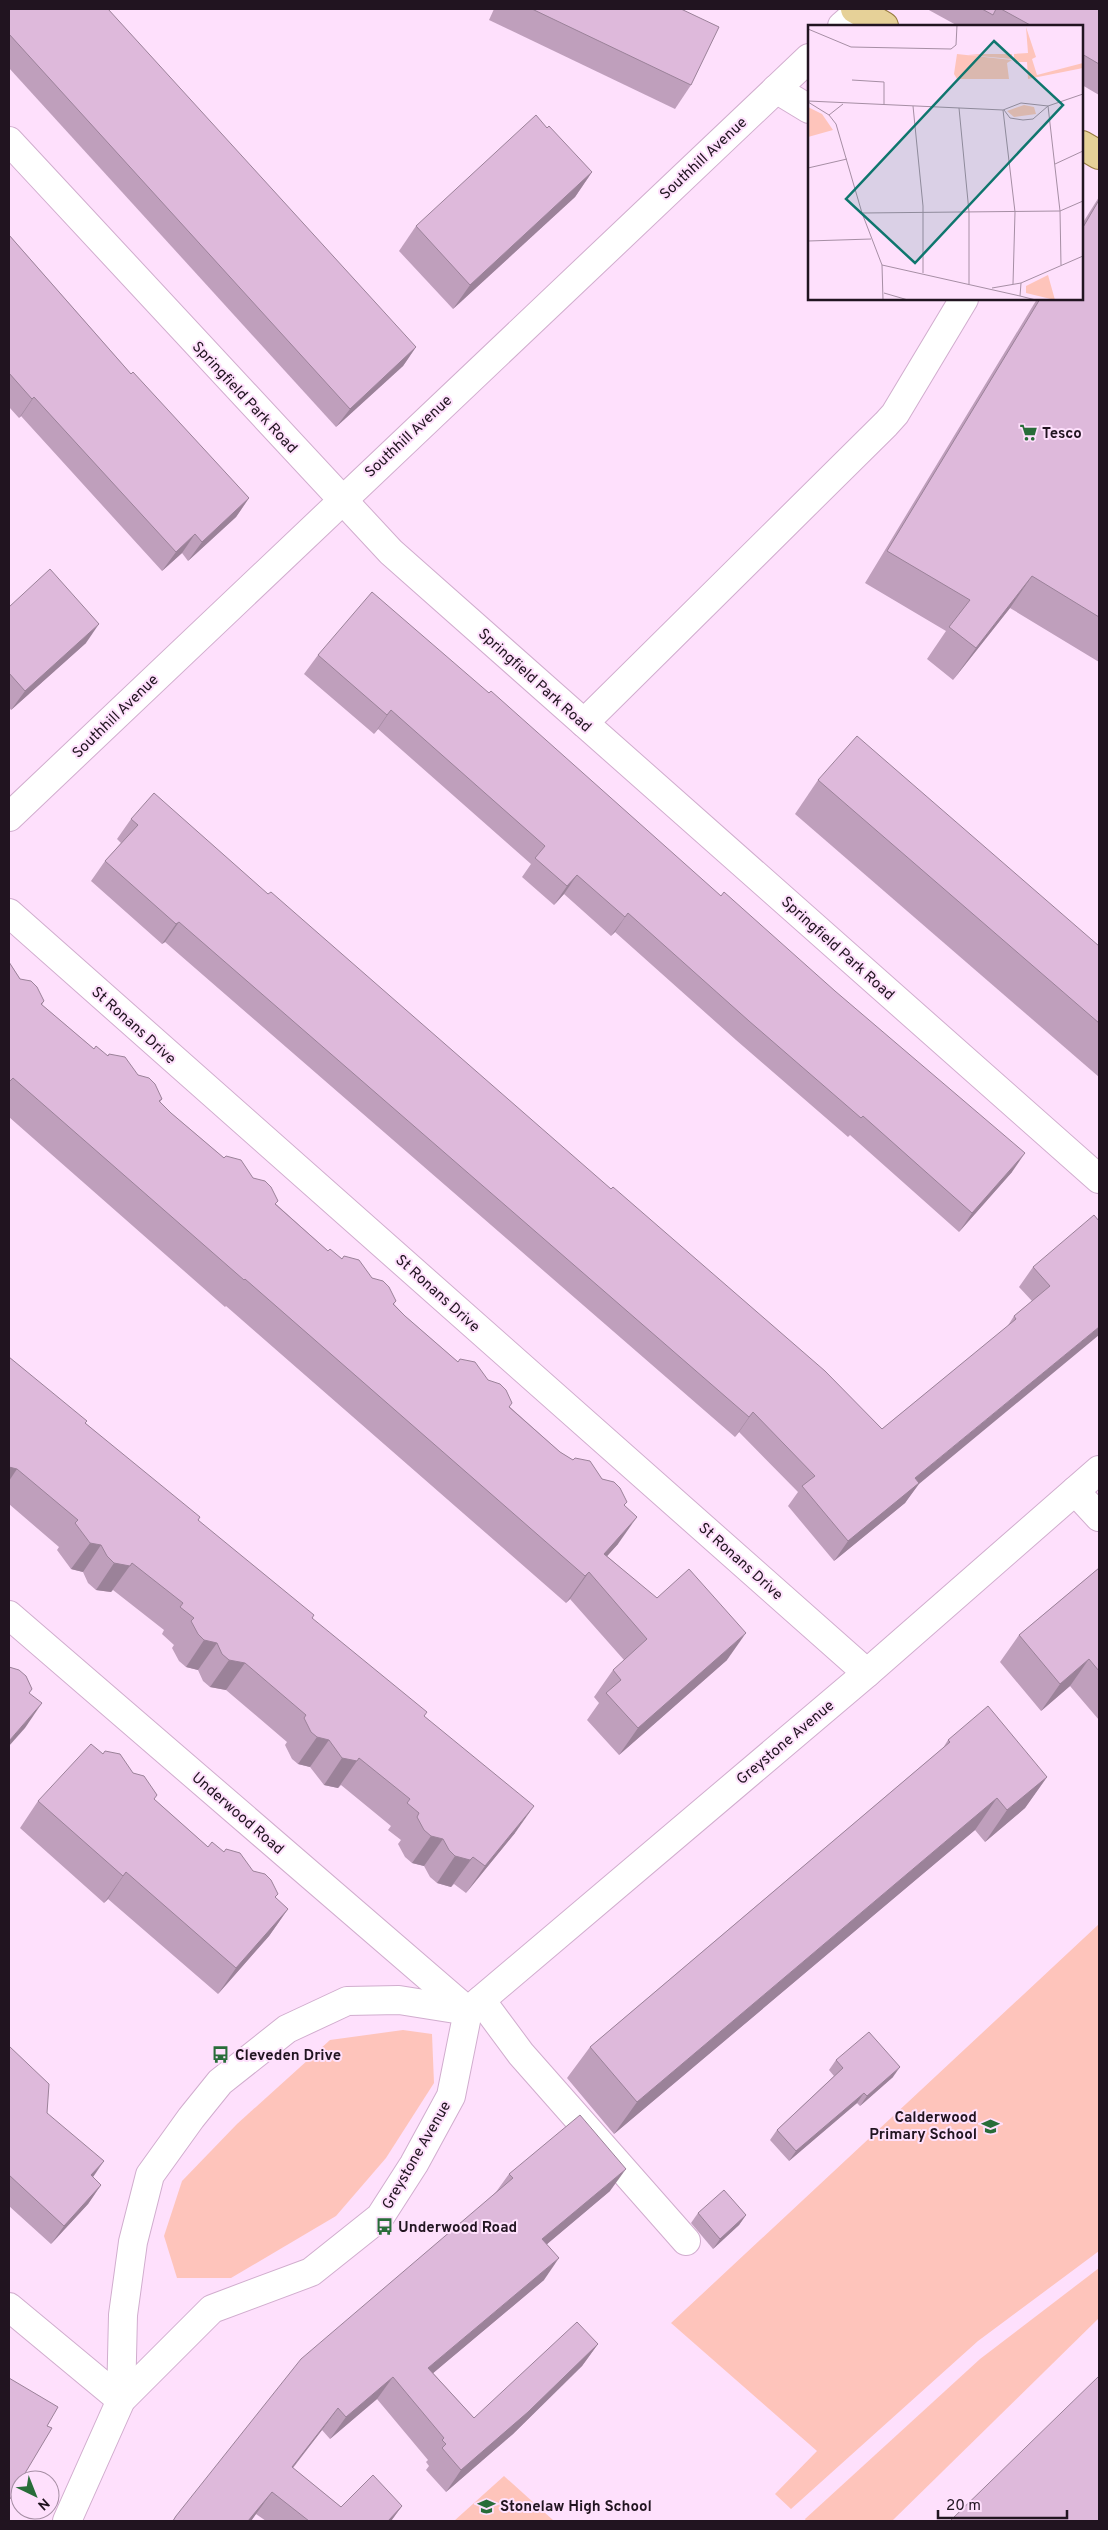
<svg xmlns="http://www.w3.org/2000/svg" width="1108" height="2530" font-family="Overpass,sans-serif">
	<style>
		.green { fill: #fec4bb }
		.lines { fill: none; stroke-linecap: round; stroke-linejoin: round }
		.minor-casing { stroke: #d1adce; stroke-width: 30 }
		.major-casing { stroke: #977b41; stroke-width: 30 }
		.minor { stroke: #fff; stroke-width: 28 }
		.major { stroke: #e6d198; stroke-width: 28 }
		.wall { fill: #bf9fbc }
		.shaded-wall { fill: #9b8299 }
		.building { fill: #deb9db; stroke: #9b8299 }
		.labels { text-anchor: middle; stroke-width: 4; stroke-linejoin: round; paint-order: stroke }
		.street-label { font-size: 15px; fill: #211420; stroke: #fee0fc }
		.poi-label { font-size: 15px; font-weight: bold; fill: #211420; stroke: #fee0fc; text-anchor: start }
		.inset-road { fill: none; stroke: #a68ea4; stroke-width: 1 }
		.view { fill: #0f766e; fill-opacity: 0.15; stroke: #0f766e; stroke-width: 2.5 }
		.inset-edge { fill: none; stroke: #211420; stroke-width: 2.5 }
	</style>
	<rect width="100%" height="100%" fill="#fee0fc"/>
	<g class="green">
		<polygon points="1099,1924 1099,2251 978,2341 791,2509 775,2494 817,2451 671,2323"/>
		<polygon points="403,2030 432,2034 434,2083 386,2158 336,2216 231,2278 177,2278 164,2236 182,2181 237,2124 330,2040"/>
		<polygon points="1099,2268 1099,2318 892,2521 806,2521 805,2519 980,2359"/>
		<polygon points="504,2476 554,2521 454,2521"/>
	</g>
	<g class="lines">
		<defs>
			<g id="minor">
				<polyline points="842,26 859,11"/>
				<polyline points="776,89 809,109"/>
				<polyline points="9,141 391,552 1099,1179"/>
				<polyline points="584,723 886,424 895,414 964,299"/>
				<polyline points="9,817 809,58"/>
				<polyline points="9,913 867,1673"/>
				<polyline points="1075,1491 1099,1517"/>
				<polyline points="9,1615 468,2011"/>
				<polyline points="481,2000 521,2054 686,2241"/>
				<polyline points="9,2307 121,2400"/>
				<polyline points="121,2400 123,2315 133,2242 150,2175 191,2118 220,2082 287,2029 347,2001 399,2000 468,2011"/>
				<polyline points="67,2521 121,2400 212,2309 311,2272 380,2217 414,2164 451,2096 468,2011 867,1673 1099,1470"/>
			</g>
			<g id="major">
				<polyline points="855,9 884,26"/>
				<polyline points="1082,145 1099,155"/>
			</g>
		</defs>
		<use href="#minor" class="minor-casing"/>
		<use href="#major" class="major-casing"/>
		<use href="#minor" class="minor"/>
		<use href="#major" class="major"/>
	</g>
	<g class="wall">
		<polygon points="9,9 416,347 403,366 336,427 9,68"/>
		<polygon points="494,9 681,9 691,85 675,109 489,20"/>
		<polygon points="927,9 1099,9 1099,95 1082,85 1082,26 958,26"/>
		<polygon points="547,128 592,172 575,197 453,309 399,251 416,226"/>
		<polygon points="1099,197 1099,662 1010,608 953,680 927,659 946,631 865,583 1037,299 1082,299 1082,224"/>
		<polygon points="9,235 131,374 249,498 236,517 188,561 182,553 162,571 21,416 19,418 9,407"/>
		<polygon points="9,607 86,643 11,710 9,707"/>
		<polygon points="318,655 1012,1172 959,1232 850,1135 848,1137 736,1040 615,932 611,936 564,894 554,905 522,877 531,864 378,729 374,734 304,674"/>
		<polygon points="818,780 1099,946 1099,1077 795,814"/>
		<polygon points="131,819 268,894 882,1429 1007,1327 1014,1316 1032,1301 1019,1287 1033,1267 1099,1221 905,1503 834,1561 788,1506 798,1492 739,1432 735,1437 165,942 162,944 91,881 105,861 121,843 117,839"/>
		<polygon points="9,962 20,979 44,1001 42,1005 94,1049 108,1056 138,1075 162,1099 160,1102 171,1113 224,1158 253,1178 276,1204 328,1251 372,1278 396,1301 394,1304 405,1316 458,1362 488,1380 510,1407 560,1452 602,1479 624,1505 618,1544 607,1556 727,1660 619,1755 587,1720 599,1703 594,1697 613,1670 624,1660 570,1599 566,1603 226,1306 225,1307 9,1117"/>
		<polygon points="9,1357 424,1716 515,1833 466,1893 454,1884 451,1887 437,1883 430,1877 424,1866 412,1863 405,1857 398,1844 401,1840 388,1830 391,1826 341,1785 338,1788 324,1785 310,1767 298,1764 292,1759 285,1745 287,1742 226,1690 210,1687 203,1681 198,1670 186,1667 179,1661 172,1648 174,1645 162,1634 164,1630 113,1590 111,1592 96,1590 88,1583 83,1572 71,1569 57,1550 59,1547 9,1504"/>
		<polygon points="1099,1568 1099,1720 1070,1686 1041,1711 1000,1662 1019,1635"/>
		<polygon points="948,1740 1047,1777 1025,1808 985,1842 975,1830 614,2134 567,2078 590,2047 943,1748"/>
		<polygon points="103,1754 133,1773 154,1799 208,1847 224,1852 253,1871 275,1898 288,1909 269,1936 218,1994 108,1899 104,1903 20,1828 38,1801"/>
		<polygon points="9,2046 47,2113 93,2177 101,2185 88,2204 51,2244 9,2206"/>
		<polygon points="836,2060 893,2077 860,2106 857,2103 789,2161 770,2140 777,2130 834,2076 829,2070"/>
		<polygon points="509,2174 610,2191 547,2244 544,2280 433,2373 474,2418 598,2344 582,2366 513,2434 446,2492 426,2470 429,2466 426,2462 428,2460 377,2399 330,2439 322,2430 293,2468 341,2507 402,2506 391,2521 266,2521 256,2514 251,2521 172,2521 176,2516 496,2192"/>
		<polygon points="698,2213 746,2215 739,2225 713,2249 691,2223"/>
	</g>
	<g class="shaded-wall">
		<polygon points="592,172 575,197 453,309 470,285"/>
		<polygon points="416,347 403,366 336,427 350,409"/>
		<polygon points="34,397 21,416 19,418 32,399"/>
		<polygon points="249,498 236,517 188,561 202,542"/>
		<polygon points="195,534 182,553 162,571 176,552"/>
		<polygon points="1032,576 1010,608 953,680 976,648"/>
		<polygon points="99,624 86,643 11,710 25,691"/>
		<polygon points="391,710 378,729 374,734 387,715"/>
		<polygon points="577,875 564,894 554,905 567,886"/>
		<polygon points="628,913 615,932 611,936 625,917"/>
		<polygon points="179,922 165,942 162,944 176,924"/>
		<polygon points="1025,1153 1012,1172 959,1232 972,1213"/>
		<polygon points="1099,1327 1099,1335 919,1484 905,1503 834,1561 848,1541 915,1478"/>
		<polygon points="753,1412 739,1432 735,1437 749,1417"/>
		<polygon points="9,1467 17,1469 9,1481"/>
		<polygon points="637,1517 618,1544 591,1574 604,1554"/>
		<polygon points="90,1543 101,1545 83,1572 71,1569"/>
		<polygon points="114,1563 132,1563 111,1592 96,1590"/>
		<polygon points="589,1572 570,1599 566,1603 585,1576"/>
		<polygon points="746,1633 727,1660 619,1755 638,1728"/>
		<polygon points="204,1640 217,1643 198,1670 186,1667"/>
		<polygon points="1089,1659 1070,1686 1041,1711 1060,1684"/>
		<polygon points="229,1660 245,1663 226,1690 210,1687"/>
		<polygon points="42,1703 25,1728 9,1746 9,1741"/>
		<polygon points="317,1737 329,1740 310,1767 298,1764"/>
		<polygon points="342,1758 359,1758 338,1788 324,1785"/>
		<polygon points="1047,1777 1025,1808 985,1842 1007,1810"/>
		<polygon points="997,1798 975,1830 614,2134 637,2102"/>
		<polygon points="534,1806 515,1833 466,1893 485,1866"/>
		<polygon points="431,1836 443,1839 424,1866 412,1863"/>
		<polygon points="455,1856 473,1857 451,1887 437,1883"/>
		<polygon points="126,1872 108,1899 104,1903 123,1876"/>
		<polygon points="288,1909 269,1936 218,1994 236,1968"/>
		<polygon points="900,2067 893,2077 860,2106 867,2096"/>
		<polygon points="864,2093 857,2103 789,2161 796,2151"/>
		<polygon points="104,2161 91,2180 91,2175"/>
		<polygon points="626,2169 610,2191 527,2261 542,2239"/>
		<polygon points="101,2185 88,2204 51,2244 64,2226"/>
		<polygon points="746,2215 739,2225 713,2249 720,2239"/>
		<polygon points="559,2258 544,2280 413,2390 428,2368"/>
		<polygon points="598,2344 582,2366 513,2434 446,2492 461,2470"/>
		<polygon points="393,2377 377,2399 330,2439 346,2417"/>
		<polygon points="338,2408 322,2430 276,2489 292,2467"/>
		<polygon points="272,2492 256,2514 251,2521 248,2521"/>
		<polygon points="402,2506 391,2521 388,2521"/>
	</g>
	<g class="building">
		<polygon points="9,9 108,9 416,347 350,409 9,34"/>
		<polygon points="532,9 681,9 719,27 691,85"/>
		<polygon points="982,9 996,9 993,15"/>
		<polygon points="1001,9 1099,9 1099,64 1082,54 1082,26 1032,26"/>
		<polygon points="536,115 547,128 549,126 592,172 470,285 416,226"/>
		<polygon points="1099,200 1099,617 1032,576 976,648 949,627 970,600 887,551 1040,299 1082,299 1082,229"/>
		<polygon points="9,235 131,374 133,372 249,498 202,542 195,534 176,552 34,397 32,399 9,373"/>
		<polygon points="50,569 99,624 25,691 9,673 9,607"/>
		<polygon points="372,592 489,693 491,691 721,896 724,892 835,991 1025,1153 972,1213 863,1116 861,1118 749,1021 628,913 625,917 577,875 567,886 535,858 545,846 391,710 387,715 318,655"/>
		<polygon points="857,736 1099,946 1099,1023 818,780"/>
		<polygon points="154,793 268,894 271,892 611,1189 613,1187 825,1371 882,1429 1016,1319 1014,1316 1050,1286 1033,1267 1094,1215 1099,1221 1099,1327 915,1478 919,1483 848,1541 802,1486 815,1476 753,1412 749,1417 179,922 176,924 105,861 138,825 131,819"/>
		<polygon points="9,962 20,979 31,981 37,987 44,1001 41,1004 94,1049 96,1046 108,1056 109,1054 125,1057 138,1075 149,1078 155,1084 162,1099 159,1101 171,1113 224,1158 226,1156 241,1160 253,1178 265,1181 271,1187 278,1201 275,1204 328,1251 330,1249 342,1259 344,1256 359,1260 372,1278 383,1281 389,1287 396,1301 393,1304 405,1316 458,1362 460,1359 475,1362 488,1380 500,1384 506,1390 512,1403 509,1407 560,1452 573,1460 575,1458 590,1461 602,1479 614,1482 620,1488 627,1502 624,1505 637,1517 604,1554 657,1598 689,1569 746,1633 638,1728 606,1693 621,1680 613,1670 647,1639 589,1572 585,1576 245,1279 244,1280 13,1078 10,1081 9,1079"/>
		<polygon points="9,1357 87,1421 85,1423 200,1517 198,1520 314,1615 312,1618 427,1712 424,1716 534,1806 485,1866 473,1857 470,1860 455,1856 449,1850 443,1839 431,1836 424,1830 417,1817 419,1813 407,1803 410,1799 359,1758 357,1761 342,1758 329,1740 317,1737 311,1732 304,1718 306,1715 245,1663 229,1660 222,1654 217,1643 204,1640 198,1634 191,1621 194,1618 180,1607 183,1603 132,1563 130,1566 114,1563 107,1556 101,1545 90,1543 75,1523 78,1520 17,1469 9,1467"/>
		<polygon points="1099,1568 1099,1671 1089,1659 1060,1684 1019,1635"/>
		<polygon points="9,1667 19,1670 26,1676 32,1689 29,1693 42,1703 9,1741"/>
		<polygon points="988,1706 1047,1777 1007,1810 997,1798 637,2102 590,2047 950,1742 948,1740"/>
		<polygon points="91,1744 103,1754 105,1751 120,1754 133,1773 144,1776 157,1795 154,1799 208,1847 212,1842 224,1852 226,1849 240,1853 253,1871 265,1874 271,1880 278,1894 275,1897 288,1909 236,1968 126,1872 123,1876 38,1801"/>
		<polygon points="869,2032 900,2067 867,2096 864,2093 796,2151 777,2130 843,2068 836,2060"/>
		<polygon points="9,2046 49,2084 47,2113 104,2161 91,2175 101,2185 64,2226 9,2175"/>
		<polygon points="580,2115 626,2169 542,2239 559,2258 428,2368 474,2418 577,2322 598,2344 528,2412 461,2470 442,2448 446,2444 442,2440 444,2438 393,2377 346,2417 338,2408 292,2467 341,2507 373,2475 402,2506 388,2521 309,2521 272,2492 248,2521 173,2521 176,2516 301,2359 513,2178 509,2174"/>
		<polygon points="724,2190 746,2215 720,2239 698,2213"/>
		<polygon points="1099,2376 1099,2521 950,2521"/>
		<polygon points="9,2378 58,2407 47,2426 52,2428 21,2480 20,2480 20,2482 10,2499 9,2499"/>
	</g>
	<defs>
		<symbol id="supermarket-bare" viewBox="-9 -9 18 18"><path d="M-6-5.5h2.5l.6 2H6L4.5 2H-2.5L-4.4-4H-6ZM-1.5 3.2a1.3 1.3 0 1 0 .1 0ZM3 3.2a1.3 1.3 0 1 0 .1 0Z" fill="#286d39" stroke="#fee0fc" stroke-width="2.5" paint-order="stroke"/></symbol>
		<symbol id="bus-bare" viewBox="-9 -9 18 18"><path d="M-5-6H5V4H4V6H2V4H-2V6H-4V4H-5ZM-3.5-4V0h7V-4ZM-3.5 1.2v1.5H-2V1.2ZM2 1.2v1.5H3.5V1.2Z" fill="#286d39" stroke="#fee0fc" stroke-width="2.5" paint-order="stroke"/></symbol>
		<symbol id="school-bare" viewBox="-9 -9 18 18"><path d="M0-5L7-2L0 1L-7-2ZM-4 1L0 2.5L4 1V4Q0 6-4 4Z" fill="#286d39" stroke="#fee0fc" stroke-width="2.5" paint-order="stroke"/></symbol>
	</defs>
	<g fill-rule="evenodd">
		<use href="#supermarket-bare" x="1016" y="420" width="25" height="25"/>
		<use href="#bus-bare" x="208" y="2042" width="25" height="25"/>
		<use href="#school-bare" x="978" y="2114" width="25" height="25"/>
		<use href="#bus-bare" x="372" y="2214" width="25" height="25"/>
		<use href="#school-bare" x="474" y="2494" width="25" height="25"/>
	</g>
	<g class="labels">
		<g class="street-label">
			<text transform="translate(703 158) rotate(-43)" y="5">Southhill Avenue</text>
			<text transform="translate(245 397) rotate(47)" y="5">Springfield Park Road</text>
			<text transform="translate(408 436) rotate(-43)" y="5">Southhill Avenue</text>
			<text transform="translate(535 680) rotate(42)" y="5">Springfield Park Road</text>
			<text transform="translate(115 716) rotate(-44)" y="5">Southhill Avenue</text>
			<text transform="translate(838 948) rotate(42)" y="5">Springfield Park Road</text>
			<text transform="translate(134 1025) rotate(42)" y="5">St Ronans Drive</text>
			<text transform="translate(438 1293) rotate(42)" y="5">St Ronans Drive</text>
			<text transform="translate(741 1561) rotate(42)" y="5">St Ronans Drive</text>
			<text transform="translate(785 1742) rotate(-40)" y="5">Greystone Avenue</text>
			<text transform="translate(238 1813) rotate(41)" y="5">Underwood Road</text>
			<text transform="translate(416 2155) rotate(-60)" y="5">Greystone Avenue</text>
		</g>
		<g class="poi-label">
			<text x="1042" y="438">Tesco</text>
			<text x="235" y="2060">Cleveden Drive</text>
			<text x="977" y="2122" text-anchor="end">Calderwood<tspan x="977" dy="17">Primary School</tspan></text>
			<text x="398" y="2232">Underwood Road</text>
			<text x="500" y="2511">Stonelaw High School</text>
		</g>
	</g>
	<g transform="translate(808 25)">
		<rect width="275" height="275" fill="#fee0fc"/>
		<path d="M 218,2 L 228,32 L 224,34 L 229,50 L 275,38 L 275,43 L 220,54 L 219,37 L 206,37 L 206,29 L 220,28 ZM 149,29 L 204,35 L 199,38 L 201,54 L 149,54 L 146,49 ZM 204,29 L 204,34 L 160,30 L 172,29 ZM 216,80 L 226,82 L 228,89 L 206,92 L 199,86 ZM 0,82 L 14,89 L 25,105 L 0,112 ZM 240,250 L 247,275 L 218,268 L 218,261 Z" fill="#fec4bb"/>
		<path class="inset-road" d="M 0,4 L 43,22 L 143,24 L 148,20 L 149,0M 44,55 L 76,57 L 76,80M 0,76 L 195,85 L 213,78 L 240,81 L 275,69M 0,77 L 21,90 L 28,99 L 54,188 L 74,240 L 75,275M 105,81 L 115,181 L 115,248M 240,81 L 252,186 L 253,240M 151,83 L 161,187 L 161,259M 195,85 L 207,187 L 205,259M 196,85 L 202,93 L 215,95 L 225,94 L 240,81M 21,90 L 35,79M 247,139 L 275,126M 0,143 L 39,134M 54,188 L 252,186 L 275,176M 0,216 L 63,214M 74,240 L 212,271 L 213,258M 184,263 L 213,258 L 275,231M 76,268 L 100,275M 212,271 L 228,275"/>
		<path class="view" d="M 186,16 L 255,80 L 107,238 L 38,174 Z"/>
		<rect width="275" height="275" class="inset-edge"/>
	</g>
	<rect width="1108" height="2530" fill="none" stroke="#211420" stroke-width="20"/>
	<g transform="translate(35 2495) rotate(137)"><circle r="24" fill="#fee0fc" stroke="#a68ea4"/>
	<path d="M0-4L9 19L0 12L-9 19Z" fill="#286d39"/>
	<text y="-8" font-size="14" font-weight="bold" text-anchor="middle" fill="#211420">N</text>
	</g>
	<path d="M938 2510v8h129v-8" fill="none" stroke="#211420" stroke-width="2.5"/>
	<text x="946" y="2510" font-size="15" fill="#211420" stroke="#fee0fc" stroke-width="4" paint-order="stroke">20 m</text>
</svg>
